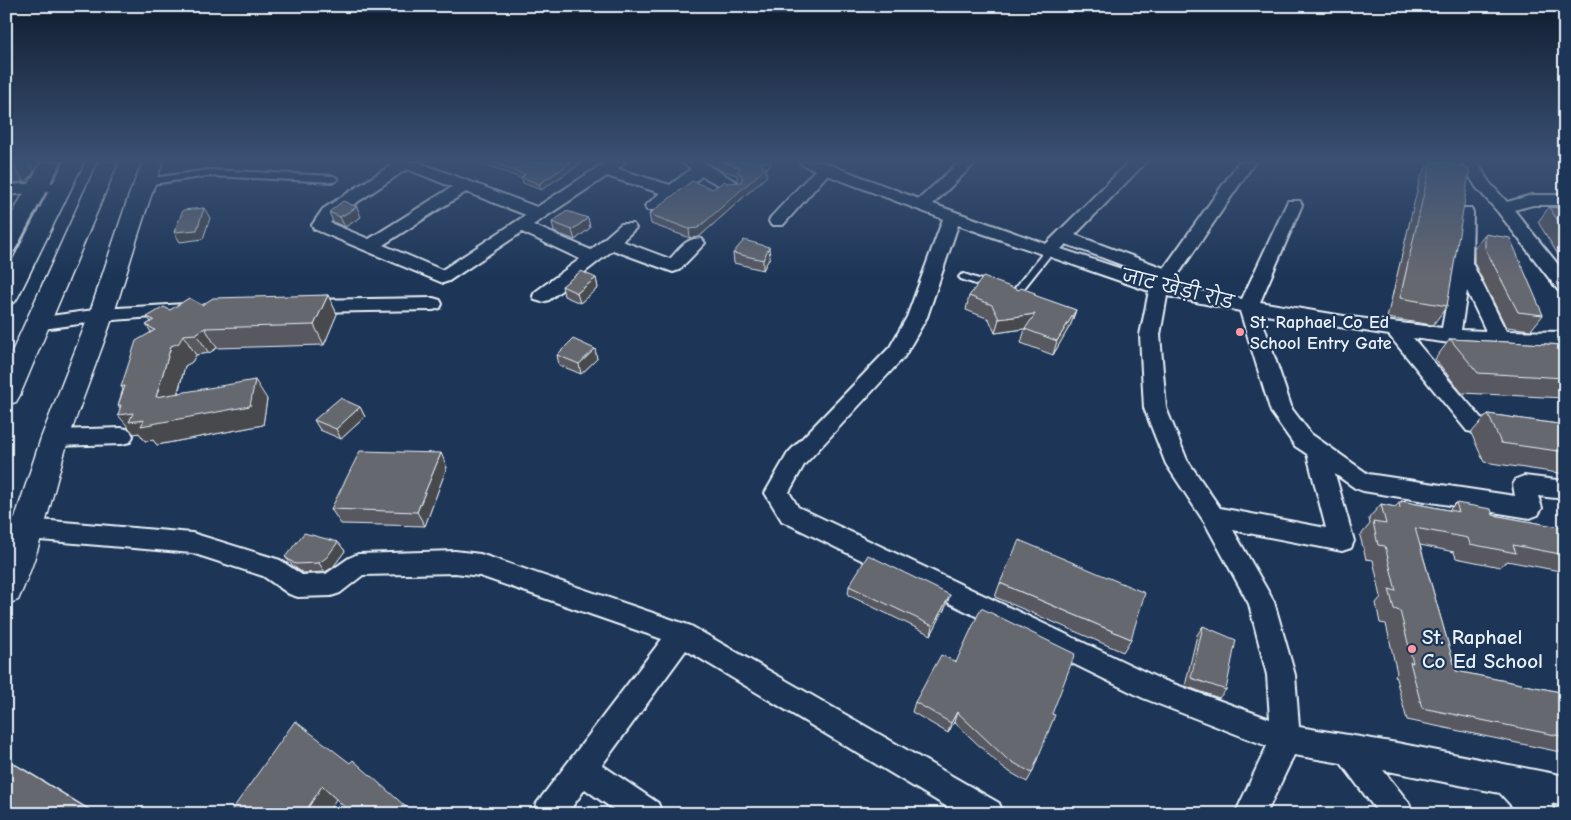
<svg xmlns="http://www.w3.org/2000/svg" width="1571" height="820" font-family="'Comic Neue','Playpen Sans Deva',sans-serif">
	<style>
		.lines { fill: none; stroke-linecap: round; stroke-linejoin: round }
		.service-casing { stroke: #e8f1f8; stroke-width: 4 }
		.minor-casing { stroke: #e8f1f8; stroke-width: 4 }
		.tertiary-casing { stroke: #e8f1f8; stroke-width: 3 }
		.primary-casing { stroke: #e8f1f8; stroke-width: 3 }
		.service { fill: #1d3557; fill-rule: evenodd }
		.minor { fill: #1d3557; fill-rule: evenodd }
		.tertiary { fill: #1d3557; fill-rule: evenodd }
		.primary { fill: #1d3557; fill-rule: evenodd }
		.wall { fill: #585960; stroke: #e8f1f8 }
		.shaded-wall { fill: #47494e; stroke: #e8f1f8 }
		.building { fill: #666870; stroke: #e8f1f8 }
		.poi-dot { fill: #ff9aa2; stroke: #1d3557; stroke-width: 2 }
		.labels { text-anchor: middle; stroke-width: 4.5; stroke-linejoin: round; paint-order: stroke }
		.street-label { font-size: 18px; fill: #e8f1f8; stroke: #1d3557 }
		.poi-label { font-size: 18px; font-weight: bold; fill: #e8f1f8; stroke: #1d3557; text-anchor: start }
		.near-poi-label { font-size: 21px; font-weight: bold; fill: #e8f1f8; stroke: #1d3557; text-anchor: start }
	</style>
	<rect width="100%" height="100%" fill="#1d3557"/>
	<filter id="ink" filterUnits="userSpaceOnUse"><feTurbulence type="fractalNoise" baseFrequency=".02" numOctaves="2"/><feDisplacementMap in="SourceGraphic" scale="10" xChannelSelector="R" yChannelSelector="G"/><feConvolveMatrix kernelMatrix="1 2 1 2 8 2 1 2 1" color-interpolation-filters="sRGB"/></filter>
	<g filter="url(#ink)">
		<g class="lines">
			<defs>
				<g id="service">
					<polygon points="209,170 334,176 338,179 334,182 209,176 145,185 141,182 145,179"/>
					<polygon points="1049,248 1054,251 1052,253 1017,297 1011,297 1009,295 1011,293 1046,249"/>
					<polygon points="964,274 996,285 998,287 993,290 961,279 959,277 961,275"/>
				</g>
				<g id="minor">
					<path d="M 396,162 L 418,162 L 537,207 L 606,162 L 625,162 L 618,169 L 670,185 L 691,169 L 682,162 L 702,162 L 740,184 L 742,187 L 740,190 L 728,190 L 702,176 L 659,210 L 647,210 L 645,206 L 660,193 L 607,176 L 533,225 L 591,250 L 621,224 L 633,224 L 636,228 L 622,241 L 670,259 C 679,249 688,236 702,239 L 705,243 L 679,270 L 673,272 L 613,250 L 549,300 L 542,302 L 535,300 L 533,296 L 535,292 L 580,259 L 522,232 L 449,281 L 443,283 L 314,229 L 312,225 L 323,209 ZM 407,169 L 452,187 L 369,239 L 330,223 L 335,217 ZM 466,192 L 526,215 L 442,270 L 383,245 Z"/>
					<path d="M 800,162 L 823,162 L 919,199 L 959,162 L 976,162 L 933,204 L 1046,244 L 1129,162 L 1146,162 L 1075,235 L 1164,268 L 1239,162 L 1255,162 L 1171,285 L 1242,299 L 1286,205 L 1288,201 L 1300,201 L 1302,205 L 1260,302 L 1350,317 L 1442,328 L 1454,263 L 1457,212 L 1459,208 L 1471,208 L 1473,212 L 1472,263 L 1506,331 L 1565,332 L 1565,346 L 1450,343 L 1413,338 L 1481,418 L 1513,423 L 1516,429 L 1513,435 L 1505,437 L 1467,431 L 1389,335 L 1260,314 L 1292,409 L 1311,434 L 1368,474 L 1515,496 L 1513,485 L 1516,479 L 1524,476 L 1565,481 L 1565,499 L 1538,496 L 1542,508 L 1538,515 L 1530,518 L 1363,491 L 1355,488 L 1335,474 L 1354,541 L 1351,548 L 1342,551 L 1233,530 L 1274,602 L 1295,675 L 1299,727 L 1397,743 L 1565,776 L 1565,806 L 1551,803 L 1555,814 L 1519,814 L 1500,793 L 1383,770 L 1409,803 L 1413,814 L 1379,814 L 1341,763 L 1294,755 L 1266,814 L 1235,814 L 1267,746 L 1143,698 L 782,521 L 765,493 L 788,453 L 890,347 L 907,317 L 943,219 L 827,175 L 783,225 L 771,225 L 769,221 L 771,217 L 815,170 L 803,165 ZM 958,225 L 1149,291 L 1140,335 L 1144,408 L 1166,464 L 1205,523 L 1249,604 L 1267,675 L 1270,719 L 1160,679 L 798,507 L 789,492 L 804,465 L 904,357 L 927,317 ZM 1066,244 L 1157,278 L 1155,280 L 1061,249 ZM 1467,291 L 1486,331 L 1461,330 ZM 1167,296 L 1240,311 L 1271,412 L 1295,446 L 1307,454 L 1326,528 L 1220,508 L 1187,460 L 1166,408 L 1160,335 Z"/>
					<polygon points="1461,162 1477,162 1489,182 1507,202 1532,195 1565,195 1565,205 1533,205 1514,210 1565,273 1565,292 1558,290 1498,212 1476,187"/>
					<polygon points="62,182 68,184 70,187 68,190 6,195 6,185"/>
					<polygon points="433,298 440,300 442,304 440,308 433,310 306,312 299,310 297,306 299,302 306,300"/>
					<polygon points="185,304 192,306 194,310 192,314 101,321 36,330 29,329 26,324 29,319 36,318 101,309"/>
					<polygon points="122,428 130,430 133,436 130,442 122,444 55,446 47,444 44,438 47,432 55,430"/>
					<polygon points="6,519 28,519 192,533 280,560 302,575 326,574 349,558 358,554 455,551 480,554 691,626 999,803 1003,814 959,814 686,650 602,765 658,803 662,814 620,814 585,789 567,814 533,814 537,803 662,639 480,576 455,573 363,575 340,593 331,596 298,597 289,594 263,576 192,553 28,539 6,539"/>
				</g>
				<g id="tertiary">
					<polygon points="41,162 61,162 17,246 14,251 6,253 6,225"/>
					<path d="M 143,162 L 163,162 C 144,212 130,263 114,313 C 100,355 83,396 69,438 C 52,492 42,549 18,600 L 6,604 L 6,546 L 41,438 L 89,315 L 129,195 Z"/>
				</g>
				<g id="primary">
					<polygon points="64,162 84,162 18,297 15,302 6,305 6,273"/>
					<polygon points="98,162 118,162 20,395 16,402 6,405 6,365"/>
				</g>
			</defs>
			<use href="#service" class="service-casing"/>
			<use href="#minor" class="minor-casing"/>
			<use href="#tertiary" class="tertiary-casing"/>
			<use href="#primary" class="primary-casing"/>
			<use href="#service" class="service"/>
			<use href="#minor" class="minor"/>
			<use href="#tertiary" class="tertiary"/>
			<use href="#primary" class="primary"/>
		</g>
		<g class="wall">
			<polygon points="6,162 34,171 29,179 24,182 6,183"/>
			<polygon points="479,162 583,162 541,190 523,183 522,179"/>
			<polygon points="706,162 772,162 766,170 766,177 699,237 690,238 651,224 649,214 713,189 739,182 737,180 737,175 720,170"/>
			<polygon points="1430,162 1442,162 1447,306 1433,325 1387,318 1420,178"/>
			<polygon points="1549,207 1565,209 1565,266 1538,222"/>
			<polygon points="329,212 361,217 345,227 333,222"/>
			<polygon points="588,218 590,228 575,240 554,232 552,222"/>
			<polygon points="1485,234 1543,315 1531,330 1506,327 1474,263 1474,248"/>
			<polygon points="733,253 770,257 763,270 734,263"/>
			<polygon points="596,278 598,288 580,303 564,296 562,286"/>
			<polygon points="1019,290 1035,293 1035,296 1076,310 1071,324 1053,355 1021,343 1025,329 995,333 989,319 966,310 969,296"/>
			<polygon points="328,295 337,314 324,345 217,348 209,353 196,355 192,362 185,366 178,394 267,399 263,425 157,445 153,440 145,441 139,433 134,434 120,408 118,405 123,389 121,387 151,332 146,325 151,322 147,317 170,310 202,305"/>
			<polygon points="1450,339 1565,345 1565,398 1462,393 1435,359"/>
			<polygon points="595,349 597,359 581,374 559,365 557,355"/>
			<polygon points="360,407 365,417 341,439 320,430 314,420"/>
			<polygon points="1488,414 1565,425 1565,474 1484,462 1471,433"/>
			<polygon points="447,467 425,526 341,524 331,509"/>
			<polygon points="1401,501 1449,510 1456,503 1493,515 1565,528 1565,572 1507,561 1500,567 1456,558 1454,552 1420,545 1456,671 1565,693 1565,753 1407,720 1395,675 1397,673 1386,624 1380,623 1376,603 1381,597 1373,560 1366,559 1360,536 1370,524 1369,518 1381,504 1395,507"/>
			<polygon points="338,542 345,551 333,567 325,572 303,573 293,566 285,557"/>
			<polygon points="1000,583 1131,639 1123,652 995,597"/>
			<polygon points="849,586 947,604 931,635 848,595"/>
			<polygon points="1203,626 1226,690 1219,698 1185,686 1197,635"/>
			<polygon points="915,702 1052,714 1032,773 1027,782 1003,768 954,722 948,733 912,712"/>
		</g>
		<g class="shaded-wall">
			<polygon points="18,162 28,162 34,171 29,179 24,182 13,166"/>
			<polygon points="572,162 583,162 541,190 539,184"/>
			<polygon points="764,162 772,162 766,170 766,177 699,237 690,238 689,229"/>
			<polygon points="357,207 361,217 345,227 340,217"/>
			<polygon points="204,208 210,218 203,239 180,242 174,232"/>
			<polygon points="588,218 590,228 575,240 572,230"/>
			<polygon points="769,247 770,257 763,270 763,260"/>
			<polygon points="596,278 598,288 580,303 577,293"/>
			<polygon points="328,295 337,314 324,345 314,325"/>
			<polygon points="1076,310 1071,324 1053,355 1057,341"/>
			<polygon points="1035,314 1031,328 995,333 999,319"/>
			<polygon points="205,328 217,348 209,353 196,334"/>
			<polygon points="183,335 196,355 192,362 185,366 171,417 156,397 171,346"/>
			<polygon points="595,349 597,359 581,374 579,364"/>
			<polygon points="255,380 267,399 263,425 157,445 153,440 145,441 139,433 134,434 118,415"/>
			<polygon points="360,407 365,417 341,439 336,429"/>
			<polygon points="441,453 447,467 425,526 417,512"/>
			<polygon points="338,542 345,551 333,567 325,572 319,563"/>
			<polygon points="950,595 947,604 931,635 933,626"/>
			<polygon points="957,712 954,722 948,733 951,723"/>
			<polygon points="6,759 27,771 97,814 96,814"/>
			<polygon points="322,786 336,799 327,814 304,814"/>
		</g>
		<g class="building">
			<polygon points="6,162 18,162 13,166 6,167"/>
			<polygon points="493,162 572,162 539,184 521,177 525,175"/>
			<polygon points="723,162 764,162 761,166 766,168 698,228 689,229 649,214 692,181 713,189 724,181 727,183 741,182 743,177 737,171 741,168"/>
			<polygon points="1431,162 1442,162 1470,169 1447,306 1400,298"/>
			<polygon points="343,201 357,207 340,217 329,212"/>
			<polygon points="1549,207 1565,209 1565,232"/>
			<polygon points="204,208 197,230 174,232 183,210"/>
			<polygon points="567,211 588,218 572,230 552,222"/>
			<polygon points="1485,234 1510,238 1543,315 1518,312 1485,248"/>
			<polygon points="744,240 769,247 763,260 733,253"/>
			<polygon points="581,271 596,278 577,293 562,286"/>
			<polygon points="983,277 1019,290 1021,288 1035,293 1034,295 1076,310 1057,341 1025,329 1035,314 999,319 992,305 969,296"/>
			<polygon points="328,295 314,325 205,328 196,334 183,335 179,343 171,346 156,397 255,380 250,406 141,426 144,420 129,422 133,413 118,415 121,405 118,405 125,386 121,387 136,341 155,330 146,325 154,320 147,317 164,307 170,310 189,298 202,305 213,298"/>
			<polygon points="573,339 595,349 579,364 557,355"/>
			<polygon points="1450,339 1565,345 1565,378 1478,373"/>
			<polygon points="340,398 360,407 336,429 314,420"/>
			<polygon points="1488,414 1565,425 1565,452 1501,443"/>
			<polygon points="360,451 441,453 417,512 331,509"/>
			<polygon points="1401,501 1459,512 1456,503 1491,509 1493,515 1565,528 1565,555 1513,545 1516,553 1470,544 1468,538 1415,528 1456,671 1565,693 1565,737 1422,708 1410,662 1413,663 1400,611 1394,609 1389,589 1396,591 1385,546 1378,545 1373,522 1386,524 1381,504 1400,508 1399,502 1401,503"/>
			<polygon points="304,533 338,542 327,557 319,563 295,564 285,557"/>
			<polygon points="1019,540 1145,593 1131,639 1000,583"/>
			<polygon points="868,555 950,595 933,626 849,586"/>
			<polygon points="981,608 1075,654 1052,714 1055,715 1032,773 1007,759 957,712 951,723 915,702 941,655 956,662"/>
			<polygon points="1203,626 1236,640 1226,690 1191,678"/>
			<polygon points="295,721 350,763 353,760 414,814 352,814 322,786 304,814 229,814"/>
			<polygon points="6,759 96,814 6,814"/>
		</g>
	</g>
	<linearGradient id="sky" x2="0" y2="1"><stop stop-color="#101d30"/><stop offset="0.58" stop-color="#3a5174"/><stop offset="1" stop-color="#3a5174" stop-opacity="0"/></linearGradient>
	<rect width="1571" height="277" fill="url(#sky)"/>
	<g class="poi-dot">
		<circle cx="1240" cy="332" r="5"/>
		<circle cx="1412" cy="649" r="5"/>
	</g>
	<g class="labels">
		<g class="street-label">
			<text transform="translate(1178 289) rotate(14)" y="6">जाट खेड़ी रोड</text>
		</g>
		<g class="poi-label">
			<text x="1250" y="328">St. Raphael Co Ed<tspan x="1250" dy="21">School Entry Gate</tspan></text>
		</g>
		<g class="near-poi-label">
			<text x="1422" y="644">St. Raphael<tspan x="1422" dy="24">Co Ed School</tspan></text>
		</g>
	</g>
	<rect width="1571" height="820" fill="none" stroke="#1d3557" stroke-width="25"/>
	<rect x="12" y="12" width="1546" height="795" fill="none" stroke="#e8f1f8" stroke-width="2" filter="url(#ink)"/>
</svg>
